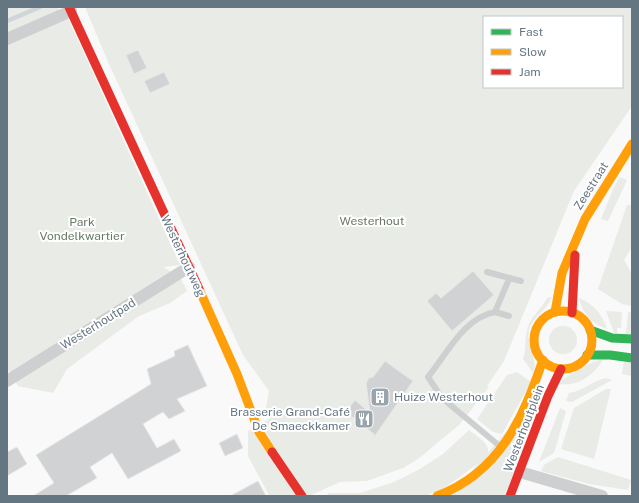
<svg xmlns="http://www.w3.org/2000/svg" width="639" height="503" font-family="'Public Sans',sans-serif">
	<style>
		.green { fill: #e8ebe6; fill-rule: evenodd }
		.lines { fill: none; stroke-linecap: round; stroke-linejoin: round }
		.stream { stroke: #ced6d9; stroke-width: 4.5 }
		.building { fill: #d0d2d3; stroke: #e8e8e8 }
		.lane { stroke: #cecfd0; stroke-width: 6 }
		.street { stroke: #cecfd0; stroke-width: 12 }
		.fast { stroke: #30b455; stroke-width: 9 }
		.slow { stroke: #ff9f0a; stroke-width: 9 }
		.jam { stroke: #e5322d; stroke-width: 9 }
		.labels { text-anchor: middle; stroke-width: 4; stroke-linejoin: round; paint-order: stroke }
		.street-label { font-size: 12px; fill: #657683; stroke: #fff }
		.park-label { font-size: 12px; fill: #687a64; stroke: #fff }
		.poi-label { font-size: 12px; fill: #657683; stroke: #fff; text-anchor: start }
	</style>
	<rect width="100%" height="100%" fill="#f9f9f9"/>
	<g class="green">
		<polygon points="7,7 56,7 67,16 180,265 163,267 180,277 187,291 170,303 139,316 67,369 53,393 18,386 7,368"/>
		<path d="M 85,7 L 632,7 L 632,106 L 574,191 L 504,361 L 487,386 L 489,387 L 459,425 L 418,459 L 403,468 L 367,481 L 340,482 L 309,496 L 270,496 L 269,495 L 248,456 L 248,431 L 270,418 L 266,407 L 269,391 L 243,355 L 109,64 ZM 484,17 L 622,17 L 622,87 L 484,87 Z"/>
		<polygon points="620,177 627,180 608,221 601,219 614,187"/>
		<polygon points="627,205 632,205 632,247 624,260 632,274 632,306 622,304 598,289"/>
		<path d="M 552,297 C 547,310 533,316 529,330 C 526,344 539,362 533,373 L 523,359 C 527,349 524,338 528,327 C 531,316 542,309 547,298 Z"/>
		<path d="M 579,298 C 594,304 602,314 607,329 C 592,324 582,313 579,298 Z"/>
		<polygon points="606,311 622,312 621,328 617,328 617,333 614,333"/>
		<polygon points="628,312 632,312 632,334 626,334"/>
		<circle cx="563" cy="340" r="14"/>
		<path d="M 603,359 C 595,375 577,387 559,384 C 568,374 590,362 603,359 Z"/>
		<polygon points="624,361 632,363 632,376 622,374"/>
		<polygon points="517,372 531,382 502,434 493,432 477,419 507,375"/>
		<path d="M 606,378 L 612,380 L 572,402 L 566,401 L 569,393 C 583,391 592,381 606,378 Z"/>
		<polygon points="606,389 611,389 594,459 561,449 574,408"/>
		<polygon points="535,399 541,400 505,496 450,496"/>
		<polygon points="560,408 566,411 554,453 539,462"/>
		<path d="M 469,430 C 479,438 490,442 488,456 L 443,489 L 425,496 L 327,496 L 328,493 L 360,493 L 394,482 L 420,469 L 443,454 Z"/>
		<polygon points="558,457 631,480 628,490 589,484 541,471 544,465"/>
	</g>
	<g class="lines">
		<polyline class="stream" points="7,21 40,7"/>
	</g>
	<g class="building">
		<polygon points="138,50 147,68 134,74 126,55"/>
		<polygon points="164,72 170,84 150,93 144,81"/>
		<polygon points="473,271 494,295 452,331 427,301 436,293 441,298"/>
		<polygon points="188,345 207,386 177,399 185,411 169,419 163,412 143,424 157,448 174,439 181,451 128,479 112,453 90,467 97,478 66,496 33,496 54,483 36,455 151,384 147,369 175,356 174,351"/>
		<polygon points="385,361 413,381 374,437 374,434 346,412 355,400 370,413 366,383 369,378 373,377"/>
		<polygon points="237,434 243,448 225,456 219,443"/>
		<polygon points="17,447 27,464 7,476 7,452"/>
		<polygon points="258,481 266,496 230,496"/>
	</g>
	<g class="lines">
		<g class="lane">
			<polyline points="487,272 521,281"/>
			<polyline points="495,312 509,316"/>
			<path d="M 502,448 L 442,398 L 428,377 C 447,354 463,318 495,312 L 509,279"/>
		</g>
		<g class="street">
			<polyline points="7,39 71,11"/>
			<polyline points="7,381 189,267"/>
			<polyline points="520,472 602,496"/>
		</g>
		<g class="fast">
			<polyline points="590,330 612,338 632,339"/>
			<polyline points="587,355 610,355 632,358"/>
		</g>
		<g class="slow">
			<polyline points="199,289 237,374 259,432 272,452"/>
			<circle cx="563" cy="340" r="29"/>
			<polyline points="555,312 562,273 585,219 632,144"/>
			<path d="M 437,496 C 500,472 522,420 543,360"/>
		</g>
		<g class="jam">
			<polyline points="69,7 199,289"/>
			<polyline points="572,313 575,255"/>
			<polyline points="272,452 302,496"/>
			<polyline points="510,496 548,396 561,369"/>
		</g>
	</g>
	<defs>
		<symbol id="building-square" viewBox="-11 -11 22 22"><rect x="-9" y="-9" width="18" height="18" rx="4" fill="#99a4ac" stroke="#fff"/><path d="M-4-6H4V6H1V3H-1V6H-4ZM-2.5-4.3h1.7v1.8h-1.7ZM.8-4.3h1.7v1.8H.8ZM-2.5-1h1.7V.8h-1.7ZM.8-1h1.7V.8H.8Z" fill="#fff"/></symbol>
		<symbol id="restaurant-square" viewBox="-11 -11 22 22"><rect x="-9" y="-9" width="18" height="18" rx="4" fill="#99a4ac" stroke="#fff"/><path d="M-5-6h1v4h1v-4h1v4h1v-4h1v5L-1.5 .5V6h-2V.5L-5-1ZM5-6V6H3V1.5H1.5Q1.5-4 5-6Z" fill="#fff"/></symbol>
	</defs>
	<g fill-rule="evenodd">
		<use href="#building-square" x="369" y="386" width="22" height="22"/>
		<use href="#restaurant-square" x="353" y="408" width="22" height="22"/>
	</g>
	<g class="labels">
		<g class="street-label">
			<text transform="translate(591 186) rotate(-58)" y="4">Zeestraat</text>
			<text transform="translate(183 256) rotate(65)" y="4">Westerhoutweg</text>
			<text transform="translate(98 324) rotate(-32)" y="4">Westerhoutpad</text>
			<text transform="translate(524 428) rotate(-69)" y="4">Westerhoutplein</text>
		</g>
		<g class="park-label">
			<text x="372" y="225">Westerhout</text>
			<text x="82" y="226">Park<tspan x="82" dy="14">Vondelkwartier</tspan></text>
		</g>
		<g class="poi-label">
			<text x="394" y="401">Huize Westerhout</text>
			<text x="350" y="416" text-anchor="end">Brasserie Grand-Café<tspan x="350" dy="14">De Smaeckkamer</tspan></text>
		</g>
	</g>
	<rect width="639" height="503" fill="none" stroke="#657683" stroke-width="16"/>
	<rect x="483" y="16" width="140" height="72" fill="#ffffff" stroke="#c1c8cd"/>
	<rect x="491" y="29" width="20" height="6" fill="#30b455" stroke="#c1c8cd"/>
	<text x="519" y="36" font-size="12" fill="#657683">Fast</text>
	<rect x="491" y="49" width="20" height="6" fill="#ff9f0a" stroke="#c1c8cd"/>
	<text x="519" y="56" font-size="12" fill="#657683">Slow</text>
	<rect x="491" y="69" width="20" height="6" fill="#e5322d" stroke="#c1c8cd"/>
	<text x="519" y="76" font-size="12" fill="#657683">Jam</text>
</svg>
